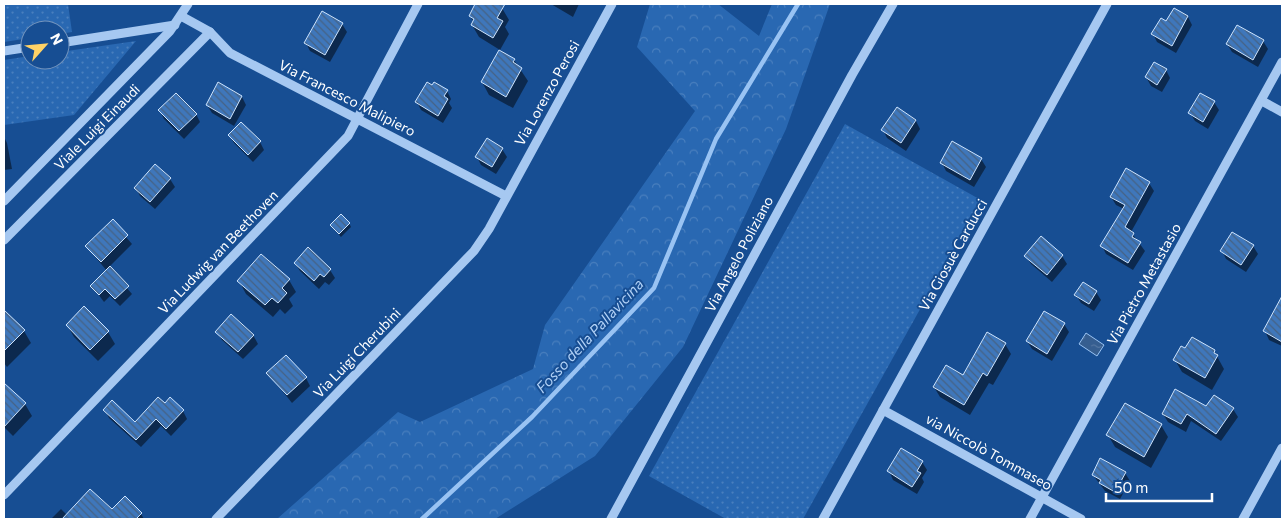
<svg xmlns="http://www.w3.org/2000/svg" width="1286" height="523" font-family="Commissioner,sans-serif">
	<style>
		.grass { fill: url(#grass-dots) }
		.forest { fill: url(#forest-crowns) }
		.water { fill: url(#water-ripples); stroke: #99c3f3 }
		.shadow { fill: #0007 }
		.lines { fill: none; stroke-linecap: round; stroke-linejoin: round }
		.stream { stroke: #99c3f3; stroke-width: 4.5 }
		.building { fill: url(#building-back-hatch); stroke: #cde3fc }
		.minor { stroke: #a6c8f1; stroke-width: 9 }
		.labels { text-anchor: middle; stroke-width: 4; stroke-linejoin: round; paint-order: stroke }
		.street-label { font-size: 14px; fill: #fff; stroke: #174e93 }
		.water-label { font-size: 15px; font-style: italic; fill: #b2d2f7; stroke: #174e93 }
	</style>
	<defs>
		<pattern id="grass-dots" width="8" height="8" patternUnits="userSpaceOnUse" patternTransform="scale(1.25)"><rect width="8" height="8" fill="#2968b2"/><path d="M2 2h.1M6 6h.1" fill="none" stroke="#497fbe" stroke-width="1.8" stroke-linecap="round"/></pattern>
		<pattern id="forest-crowns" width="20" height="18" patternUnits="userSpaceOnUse" patternTransform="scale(1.25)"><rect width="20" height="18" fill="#2968b2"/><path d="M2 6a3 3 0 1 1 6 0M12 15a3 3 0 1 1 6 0" fill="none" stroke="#497fbe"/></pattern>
		<pattern id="water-ripples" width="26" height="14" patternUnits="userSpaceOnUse" patternTransform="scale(1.25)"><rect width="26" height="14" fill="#365e90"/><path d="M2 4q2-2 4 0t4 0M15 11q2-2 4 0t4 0" fill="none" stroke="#5476a1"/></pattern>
		<pattern id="building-back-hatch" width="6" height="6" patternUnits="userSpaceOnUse" patternTransform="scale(1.25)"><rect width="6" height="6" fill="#3f77bb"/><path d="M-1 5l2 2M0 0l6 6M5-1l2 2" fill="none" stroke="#466284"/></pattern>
	</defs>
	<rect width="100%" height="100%" fill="#174e93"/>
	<g class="grass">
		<polygon points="4,4 68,4 72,32 60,34 60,30 30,30 30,38 4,42"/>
		<polygon points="136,41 74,115 4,125 4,60 30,56 30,60 60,60 60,52"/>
		<polygon points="845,124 981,200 803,519 726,519 649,476"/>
	</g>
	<polygon class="forest" points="650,4 718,4 759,36 772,4 830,4 786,129 683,347 595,456 495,519 277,519 398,412 420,422 533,369 545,325 695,111 637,47"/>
	<polygon class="water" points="1086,333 1104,345 1097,356 1079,344"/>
	<g class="shadow">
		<polygon points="477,4 496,4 502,8 509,20 505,27 509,34 500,50 479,37 472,25 474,22 470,16"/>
		<polygon points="551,4 579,4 573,17"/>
		<polygon points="1174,9 1188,17 1192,25 1176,53 1157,42 1153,34 1166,22"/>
		<polygon points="342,24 347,32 330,62 310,51 306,43"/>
		<polygon points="1237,26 1263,41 1268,49 1258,67 1232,52 1227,44"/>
		<polygon points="514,60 528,81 513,108 489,95 482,82"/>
		<polygon points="1166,70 1170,78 1162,92 1151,86 1146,77"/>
		<polygon points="219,84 242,97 246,105 234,126 212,113 207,105"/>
		<polygon points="447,91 451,99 449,103 452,108 443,123 421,110 417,102"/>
		<polygon points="1214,102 1219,110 1208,129 1195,121 1190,113"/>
		<polygon points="897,108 916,121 920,129 906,151 887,138 883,130"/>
		<polygon points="160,111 196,114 200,122 184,139 164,119"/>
		<polygon points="229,135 260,142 264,150 253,162 234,143"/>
		<polygon points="4,137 7,143 12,169 4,170"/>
		<polygon points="502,149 507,157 496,174 481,165 477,157"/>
		<polygon points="981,159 986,167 974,187 946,171 942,163"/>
		<polygon points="156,166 170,179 175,187 155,209 140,196 136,188"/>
		<polygon points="1149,183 1154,191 1131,232 1145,251 1133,270 1106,254 1102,246 1124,209 1116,205 1111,197"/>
		<polygon points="112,221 132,244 109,267 132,294 120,306 110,296 104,302 92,286 107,271 86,246"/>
		<polygon points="349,223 351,227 341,237 331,226"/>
		<polygon points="1041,238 1062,256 1067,264 1052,282 1031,264 1026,256"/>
		<polygon points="1253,246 1258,254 1246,272 1226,259 1222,251"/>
		<polygon points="295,263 330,270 335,278 329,285 325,282 319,289 300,271"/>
		<polygon points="289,280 296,292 289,299 293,306 285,314 280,309 273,317 246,294 239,281"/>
		<polygon points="1096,292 1101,300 1094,311 1081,303 1076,295"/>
		<polygon points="1280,303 1282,304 1282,346 1269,340 1265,331"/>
		<polygon points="4,312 24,331 31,343 7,367 4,363"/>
		<polygon points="1045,313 1064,324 1069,332 1052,361 1032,349 1027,341"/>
		<polygon points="67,325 108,332 115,344 98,361 74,337"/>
		<polygon points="217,332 253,335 258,344 243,359 222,340"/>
		<polygon points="1005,344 1011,354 993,385 989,383 970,415 940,397 934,387 963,376"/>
		<polygon points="1214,351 1224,369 1212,390 1182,372 1175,360"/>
		<polygon points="268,373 306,378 310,386 292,403"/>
		<polygon points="4,384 25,404 32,416 13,436 4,427"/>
		<polygon points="165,405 183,411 187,419 171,436 161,426 141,447 109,418 105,410 135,424"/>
		<polygon points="1206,408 1233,409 1238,417 1221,441 1191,421 1186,432 1168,422 1163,414"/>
		<polygon points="1161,425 1168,437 1151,468 1115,447 1108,435"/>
		<polygon points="922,462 927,470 922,478 924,482 917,494 893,480 889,471"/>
		<polygon points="1125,473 1130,481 1120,499 1105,491 1093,475"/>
		<polygon points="61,509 67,515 112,511 141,514 144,519 51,519"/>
	</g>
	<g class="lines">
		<polyline class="stream" points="422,519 532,417 654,288 716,139 798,4"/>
	</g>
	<g class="building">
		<polygon points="475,4 505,4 497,18 503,21 493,38 471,25 474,19 469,16"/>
		<polygon points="1174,8 1188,16 1172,46 1151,34 1161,18 1166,21"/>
		<polygon points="322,11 343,23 325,55 304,43"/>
		<polygon points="1237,25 1264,40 1253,60 1226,44"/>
		<polygon points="499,50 515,59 513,62 522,68 506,97 481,82"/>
		<polygon points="1154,62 1167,69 1157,85 1145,77"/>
		<polygon points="218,82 242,96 230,119 206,105"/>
		<polygon points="427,82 432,85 434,82 448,90 444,96 448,99 438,116 415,102"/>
		<polygon points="176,93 197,114 179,131 158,110"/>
		<polygon points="1200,93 1215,101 1203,122 1188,113"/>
		<polygon points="897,107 916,120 901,143 881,130"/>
		<polygon points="241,122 261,141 248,155 228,135"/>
		<polygon points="487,138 503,148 492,167 475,157"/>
		<polygon points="952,141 982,158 970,180 940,163"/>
		<polygon points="155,164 171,178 150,202 134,188"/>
		<polygon points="1126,168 1150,182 1125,227 1134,233 1132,237 1141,242 1128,263 1100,246 1125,205 1110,197"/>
		<polygon points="341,214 350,223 339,234 330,225"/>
		<polygon points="113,219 128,235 101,262 85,246"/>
		<polygon points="1232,232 1254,245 1241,265 1220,251"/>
		<polygon points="1041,236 1063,255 1047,275 1024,256"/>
		<polygon points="308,247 331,269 324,277 320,274 314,281 294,263"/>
		<polygon points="261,254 290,279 282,288 287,293 278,303 272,298 265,305 237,281"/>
		<polygon points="110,266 129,286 115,299 105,289 99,295 90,286"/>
		<polygon points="1083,282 1097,291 1089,304 1074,295"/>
		<polygon points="1282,296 1282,342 1263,331"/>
		<polygon points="84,306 109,331 90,350 66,325"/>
		<polygon points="4,310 25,330 4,351"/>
		<polygon points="1044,311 1065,323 1047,354 1026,341"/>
		<polygon points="231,314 254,335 238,352 215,332"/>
		<polygon points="987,332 1006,343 987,376 983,373 964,405 933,387 946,365 963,375"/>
		<polygon points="1192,337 1215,350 1214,353 1218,355 1205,378 1173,360 1181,346 1185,348"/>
		<polygon points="286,355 307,377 287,395 266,373"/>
		<polygon points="4,383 26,403 4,427"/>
		<polygon points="1175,389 1206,406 1214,395 1234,408 1216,434 1187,414 1181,424 1162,414"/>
		<polygon points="158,397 165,403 170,397 184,410 166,429 156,419 136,440 103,410 112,400 135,422"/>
		<polygon points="1125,403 1162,424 1144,457 1106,435"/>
		<polygon points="901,448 923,461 917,471 921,473 912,487 887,471"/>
		<polygon points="1100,458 1126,472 1115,492 1099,483 1101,480 1092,475"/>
		<polygon points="90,489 112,509 125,496 142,513 136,519 62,519"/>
	</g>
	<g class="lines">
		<g class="minor">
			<polyline points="181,16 210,32 230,53 506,196"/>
			<polyline points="60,43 175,25"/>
			<polyline points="4,51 30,47"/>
			<polyline points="1262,101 1282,112"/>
			<polyline points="4,201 170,31 188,4"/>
			<polyline points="4,240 210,32"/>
			<polyline points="883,410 1081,519"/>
			<polyline points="4,495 348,136 418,4"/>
			<polyline points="216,519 474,251 489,229 612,4"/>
			<polyline points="611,519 852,75 893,4"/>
			<polyline points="823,519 1107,4"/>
			<polyline points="1030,519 1282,62"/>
			<polyline points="1243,519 1282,448"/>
		</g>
	</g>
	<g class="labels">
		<g class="street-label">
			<text transform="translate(547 93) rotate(-61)" y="5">Via Lorenzo Perosi</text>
			<text transform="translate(347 98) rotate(27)" y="5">Via Francesco Malipiero</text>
			<text transform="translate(97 127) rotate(-45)" y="5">Viale Luigi Einaudi</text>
			<text transform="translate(218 252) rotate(-46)" y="5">Via Ludwig van Beethoven</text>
			<text transform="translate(739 254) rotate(-62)" y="5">Via Angelo Poliziano</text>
			<text transform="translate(953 255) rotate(-61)" y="5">Via Giosuè Carducci</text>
			<text transform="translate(1144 284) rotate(-61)" y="5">Via Pietro Metastasio</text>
			<text transform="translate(357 353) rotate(-46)" y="5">Via Luigi Cherubini</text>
			<text transform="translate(989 452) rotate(29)" y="5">via Niccolò Tommaseo</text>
		</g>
		<g class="water-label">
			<text transform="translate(590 336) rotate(-47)" y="5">Fosso della Pallavicina</text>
		</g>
	</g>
	<rect width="1286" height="523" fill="none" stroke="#ffffff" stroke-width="10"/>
	<g transform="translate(45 45) rotate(63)"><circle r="24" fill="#174e93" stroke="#7495be"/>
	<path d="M0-4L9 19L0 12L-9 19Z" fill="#ffd266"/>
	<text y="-8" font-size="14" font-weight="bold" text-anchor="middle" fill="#ffffff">N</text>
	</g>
	<path d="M1106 493v8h106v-8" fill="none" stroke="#ffffff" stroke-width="2.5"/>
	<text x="1114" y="493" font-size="15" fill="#ffffff" stroke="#174e93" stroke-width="4" paint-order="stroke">50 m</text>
</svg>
